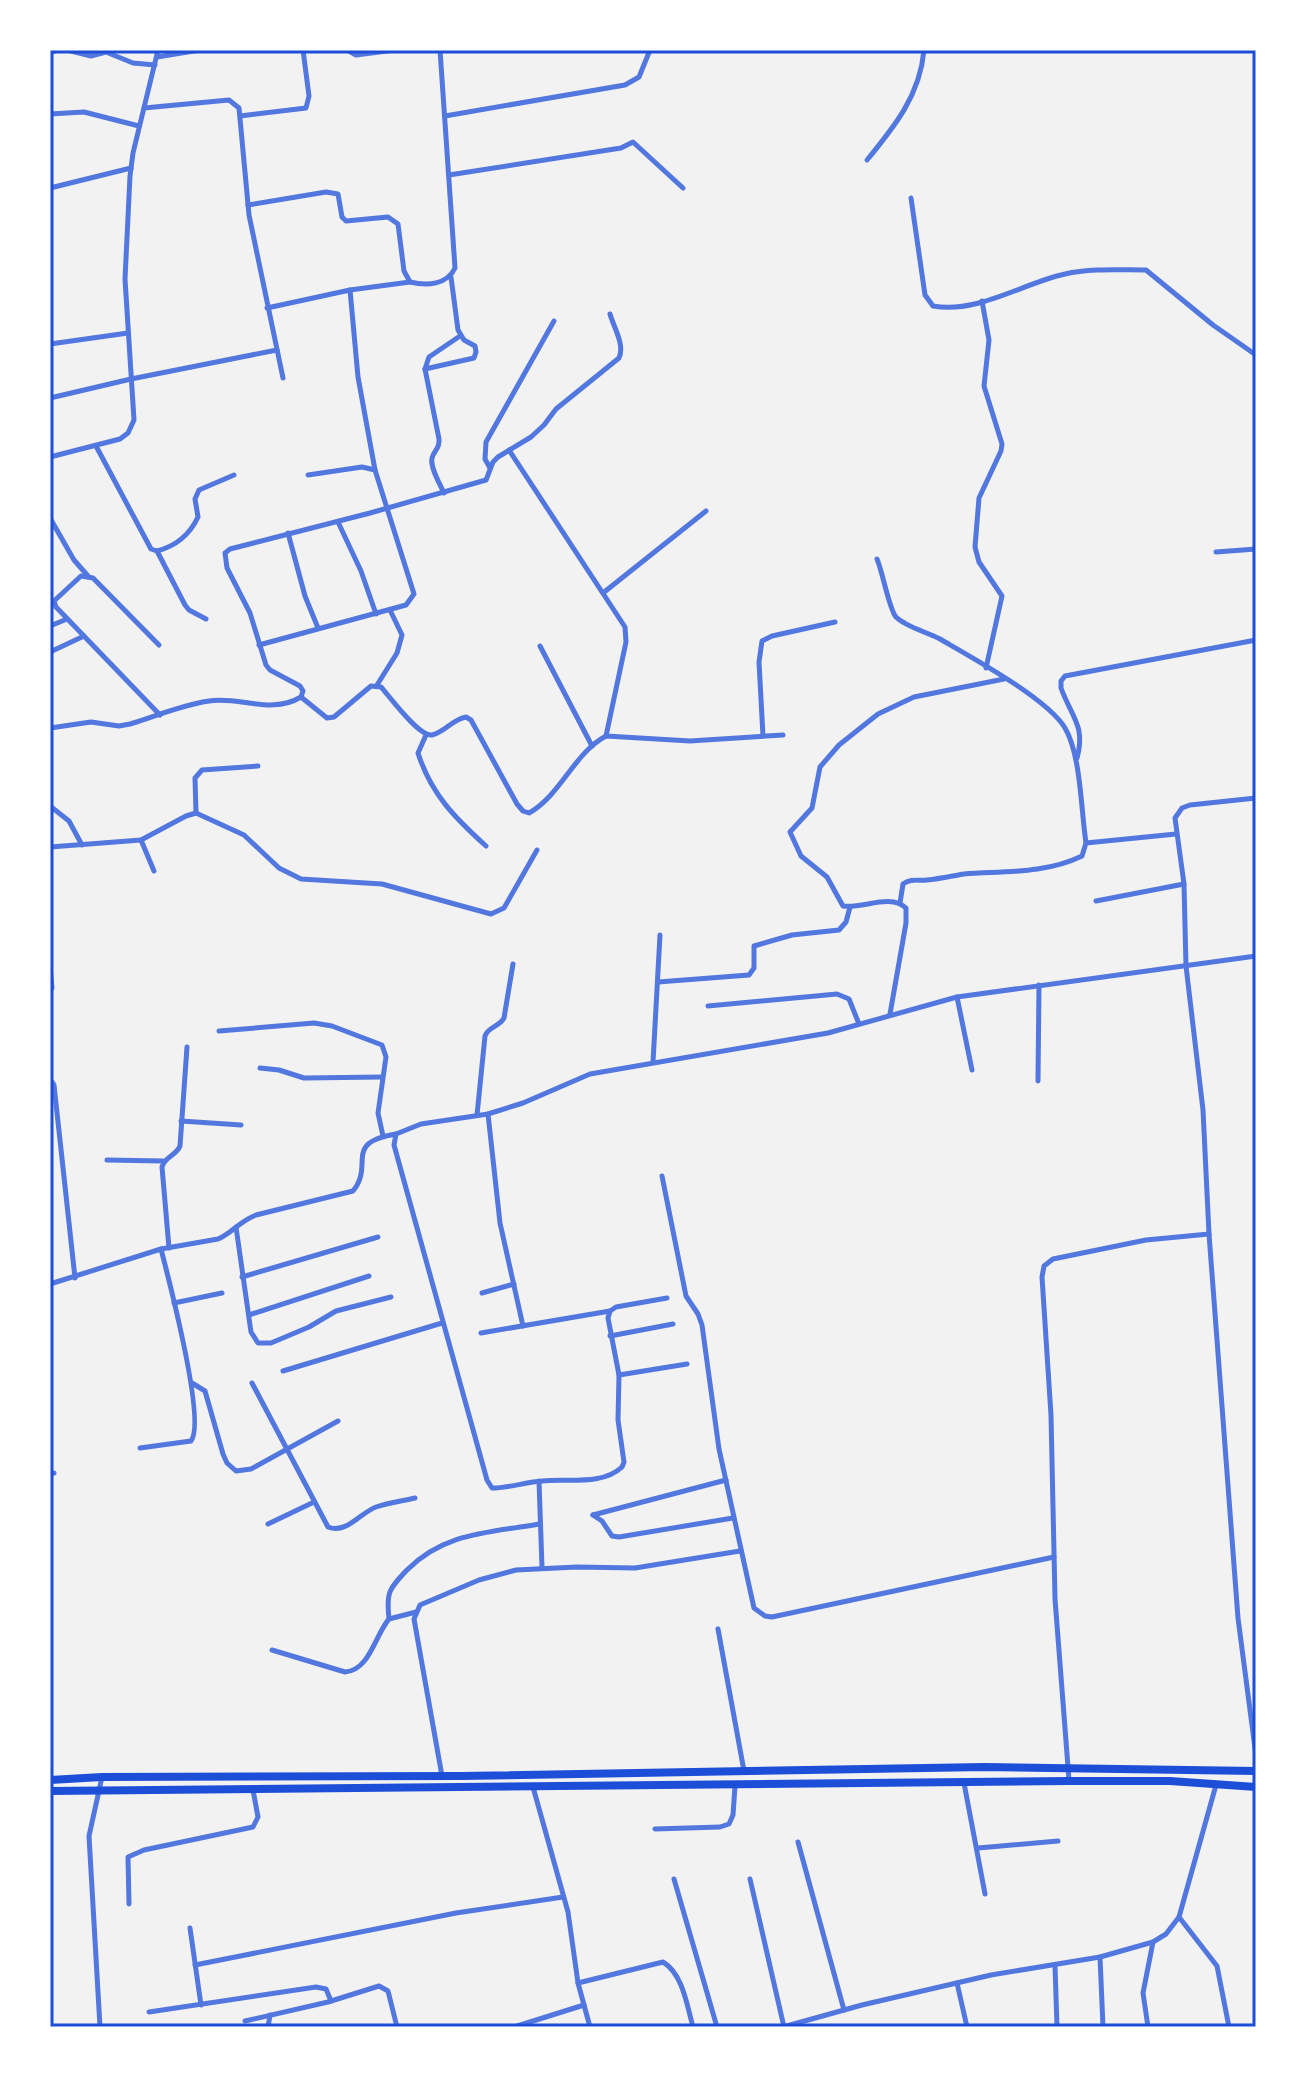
<svg xmlns="http://www.w3.org/2000/svg" width="1306" height="2077" font-family="Rubik,sans-serif">
	<style>
		.lines { fill: none; stroke-linecap: round; stroke-linejoin: round }
		.minor { stroke: #5277de; stroke-width: 5 }
		.primary { stroke: #1d4ed8; stroke-width: 8 }
		.neatline { fill: none; stroke: #1d4ed8; stroke-width: 3 }
	</style>
	<rect width="100%" height="100%" fill="#f2f2f2"/>
	<g class="lines">
		<g class="minor">
			<polyline points="67,50 91,56 106,52 133,63 155,65"/>
			<polyline points="347,50 356,55 395,50"/>
			<polyline points="50,52 60,50"/>
			<polyline points="157,57 200,50"/>
			<polyline points="144,108 229,100 239,108 249,215 283,378"/>
			<polyline points="50,114 84,112 139,126"/>
			<polyline points="240,116 306,108 309,96 303,50"/>
			<polyline points="445,116 625,85 639,77 650,50"/>
			<path d="M 867,160 C 895,126 920,95 924,50"/>
			<polyline points="449,175 621,148 633,142 683,188"/>
			<polyline points="50,188 131,168"/>
			<path d="M 911,198 L 925,295 L 933,306 C 978,314 1023,283 1065,274 C 1090,268 1120,270 1146,270 L 1213,325 L 1256,355"/>
			<path d="M 248,205 L 326,192 L 338,194 L 342,217 L 346,221 L 388,217 L 398,224 L 404,271 L 410,282 C 427,286 447,285 455,268 L 440,50"/>
			<polyline points="350,290 358,377 375,470"/>
			<polyline points="982,301 989,340 984,386 1002,444 1001,451 979,498 975,547 979,562 1002,596 986,668"/>
			<polyline points="267,308 350,290 410,282"/>
			<polyline points="50,344 128,333"/>
			<polyline points="425,369 429,357 460,336"/>
			<polyline points="50,398 131,379 277,350"/>
			<path d="M 96,446 L 151,549 L 157,551 C 176,546 190,534 198,517 L 195,499 L 199,490 L 234,475"/>
			<polyline points="509,450 625,627 626,642 606,736"/>
			<polyline points="50,457 120,439 128,433 134,420 125,279 130,176 133,153 158,50"/>
			<polyline points="490,468 485,459 486,442 554,321"/>
			<path d="M 444,493 C 440,484 430,468 432,458 C 434,450 440,449 439,439 L 425,369 L 474,358 L 476,352 L 475,346 L 464,340 L 458,330 L 451,277"/>
			<polyline points="50,518 74,560 88,576"/>
			<polyline points="338,522 361,571 376,614"/>
			<polyline points="288,533 305,596 318,628"/>
			<polyline points="157,551 185,605 189,610 206,619"/>
			<polyline points="1216,552 1256,549"/>
			<path d="M 877,559 C 883,573 889,609 896,617 C 906,627 927,632 940,639 C 971,657 1048,699 1065,728 C 1081,755 1081,811 1086,843"/>
			<polyline points="603,593 706,511"/>
			<polyline points="50,626 67,619"/>
			<polyline points="159,645 93,578 81,576 54,601 56,607 160,715"/>
			<polyline points="259,645 406,605 414,594 375,470 362,467 308,475"/>
			<polyline points="540,646 592,746"/>
			<polyline points="50,652 84,636"/>
			<polyline points="377,685 397,653 402,635 390,610"/>
			<path d="M 301,697 L 327,718 L 334,717 L 371,686 L 381,687 C 390,697 419,737 432,735 C 445,732 453,719 466,717 L 471,720 L 517,804 L 523,811 L 529,813 C 561,795 574,753 606,736 L 690,741 L 783,735"/>
			<path d="M 50,728 L 91,722 L 119,726 L 130,724 C 156,716 182,705 209,701 C 240,696 271,715 301,697 L 303,691 L 300,686 L 270,670 L 266,665 L 250,613 L 227,568 L 225,553 L 230,549 L 370,513 L 486,480 L 493,462 L 498,457 L 531,437 L 544,425 L 556,409 L 619,358 C 625,345 614,328 610,314"/>
			<path d="M 426,735 L 418,753 C 431,794 455,818 486,846"/>
			<polyline points="763,736 759,662 762,641 772,636 835,622"/>
			<path d="M 1077,758 C 1086,726 1071,716 1061,688 L 1061,681 L 1065,676 L 1256,640"/>
			<polyline points="1256,798 1190,805 1182,808 1175,818 1184,884 1186,966 1203,1110 1209,1234 1238,1618 1256,1756"/>
			<polyline points="50,806 69,821 82,845"/>
			<polyline points="196,813 195,778 202,770 258,766"/>
			<polyline points="141,840 154,871"/>
			<polyline points="50,847 141,840 186,816 196,813 244,835 279,868 301,879 382,884 491,914 504,908 537,850"/>
			<polyline points="1096,901 1184,884"/>
			<path d="M 900,903 L 903,884 C 911,878 918,881 927,880 C 939,879 952,876 964,874 C 1004,871 1045,874 1082,856 L 1086,843 L 1176,834"/>
			<polyline points="50,967 52,988 50,991"/>
			<polyline points="658,982 749,975 754,968 754,946 792,935 839,930 846,922 850,907"/>
			<polyline points="957,997 972,1070"/>
			<polyline points="708,1006 837,994 849,999 859,1024"/>
			<path d="M 890,1014 L 906,923 L 906,908 C 890,893 863,909 843,906 L 827,877 L 801,856 L 790,832 L 812,808 L 820,767 L 839,745 L 878,714 L 914,697 L 1004,679"/>
			<polyline points="219,1031 314,1023 332,1026 382,1045 386,1057 378,1113 383,1136"/>
			<polyline points="653,1062 660,935"/>
			<polyline points="260,1068 279,1070 304,1078 382,1077"/>
			<polyline points="50,1079 54,1085 75,1278"/>
			<polyline points="1038,1081 1039,985"/>
			<polyline points="488,1114 500,1223 523,1326"/>
			<path d="M 477,1115 L 485,1036 C 488,1027 499,1027 504,1018 L 513,964"/>
			<polyline points="181,1121 241,1125"/>
			<polyline points="107,1160 163,1161"/>
			<polyline points="662,1176 686,1296 698,1314 702,1325 719,1449 754,1608 765,1616 772,1617 1054,1557"/>
			<polyline points="236,1227 251,1332 258,1343 271,1343 309,1327 336,1311 391,1297"/>
			<path d="M 169,1248 L 162,1167 C 165,1156 176,1156 180,1146 L 187,1047"/>
			<polyline points="242,1277 378,1237"/>
			<path d="M 50,1284 L 161,1249 L 218,1239 C 232,1233 241,1220 256,1215 L 353,1191 C 375,1164 342,1143 396,1134"/>
			<polyline points="482,1293 514,1284"/>
			<path d="M 667,1298 L 616,1307 L 610,1311 L 608,1318 L 619,1375 L 618,1420 L 624,1462 L 622,1467 C 602,1486 567,1478 542,1481 C 526,1482 509,1488 492,1488 L 487,1480 L 394,1145 L 396,1134 L 421,1124 L 488,1114 L 523,1103 L 590,1074 L 828,1033 L 957,997 L 1256,956"/>
			<polyline points="174,1303 222,1293"/>
			<polyline points="249,1315 369,1276"/>
			<polyline points="481,1333 610,1311"/>
			<polyline points="610,1336 673,1324"/>
			<polyline points="283,1371 442,1323"/>
			<polyline points="619,1375 687,1364"/>
			<polyline points="192,1383 205,1391 223,1454 227,1463 236,1471 251,1469 338,1421"/>
			<path d="M 252,1383 L 328,1527 C 347,1534 360,1513 376,1507 C 388,1503 402,1501 415,1498"/>
			<path d="M 140,1448 L 191,1441 C 206,1422 169,1280 161,1249"/>
			<polyline points="50,1474 54,1473"/>
			<polyline points="539,1481 542,1567"/>
			<polyline points="593,1515 602,1521 612,1536 619,1537 733,1518"/>
			<polyline points="593,1515 726,1480"/>
			<polyline points="268,1524 314,1502"/>
			<path d="M 389,1619 C 386,1592 389,1589 407,1570 C 445,1532 489,1533 539,1524"/>
			<polyline points="718,1629 744,1771"/>
			<path d="M 272,1650 L 345,1672 C 370,1670 375,1635 389,1619 L 416,1612"/>
			<polyline points="442,1776 414,1619 420,1605 479,1580 516,1570 577,1567 635,1568 740,1551"/>
			<polyline points="1069,1780 1055,1599 1051,1415 1042,1277 1044,1266 1053,1259 1146,1240 1209,1234"/>
			<polyline points="964,1783 985,1894"/>
			<polyline points="533,1787 568,1912 578,1983 590,2027"/>
			<polyline points="655,1829 720,1827 729,1824 733,1815 735,1786"/>
			<polyline points="798,1842 844,2010"/>
			<polyline points="978,1848 1058,1841"/>
			<polyline points="674,1879 717,2027"/>
			<polyline points="750,1879 784,2027"/>
			<polyline points="129,1904 128,1857 144,1850 253,1827 258,1817 253,1790"/>
			<polyline points="1179,1917 1217,1966 1229,2027"/>
			<polyline points="190,1928 201,2005"/>
			<polyline points="1100,1957 1103,2027"/>
			<polyline points="195,1965 456,1913 563,1897"/>
			<polyline points="1055,1966 1057,2027"/>
			<path d="M 578,1983 L 663,1962 C 683,1974 687,2006 693,2027"/>
			<polyline points="957,1983 967,2027"/>
			<polyline points="149,2012 316,1987 326,1989 331,2001"/>
			<polyline points="245,2021 328,2002 379,1986 388,1991 397,2027"/>
			<polyline points="100,2027 89,1836 102,1777"/>
			<polyline points="268,2027 270,2015"/>
			<polyline points="514,2027 584,2005"/>
			<polyline points="783,2027 862,2005 991,1975 1100,1957 1153,1942 1166,1934 1179,1917 1216,1785"/>
			<polyline points="1148,2027 1143,1993 1153,1942"/>
		</g>
		<g class="primary">
			<polyline points="50,1780 102,1777 461,1776 985,1767 1256,1771"/>
			<polyline points="50,1791 1069,1781 1170,1781 1256,1787"/>
		</g>
	</g>
	<rect width="1306" height="2077" fill="none" stroke="#ffffff" stroke-width="104"/>
	<rect x="52" y="52" width="1202" height="1973" class="neatline"/>
</svg>
